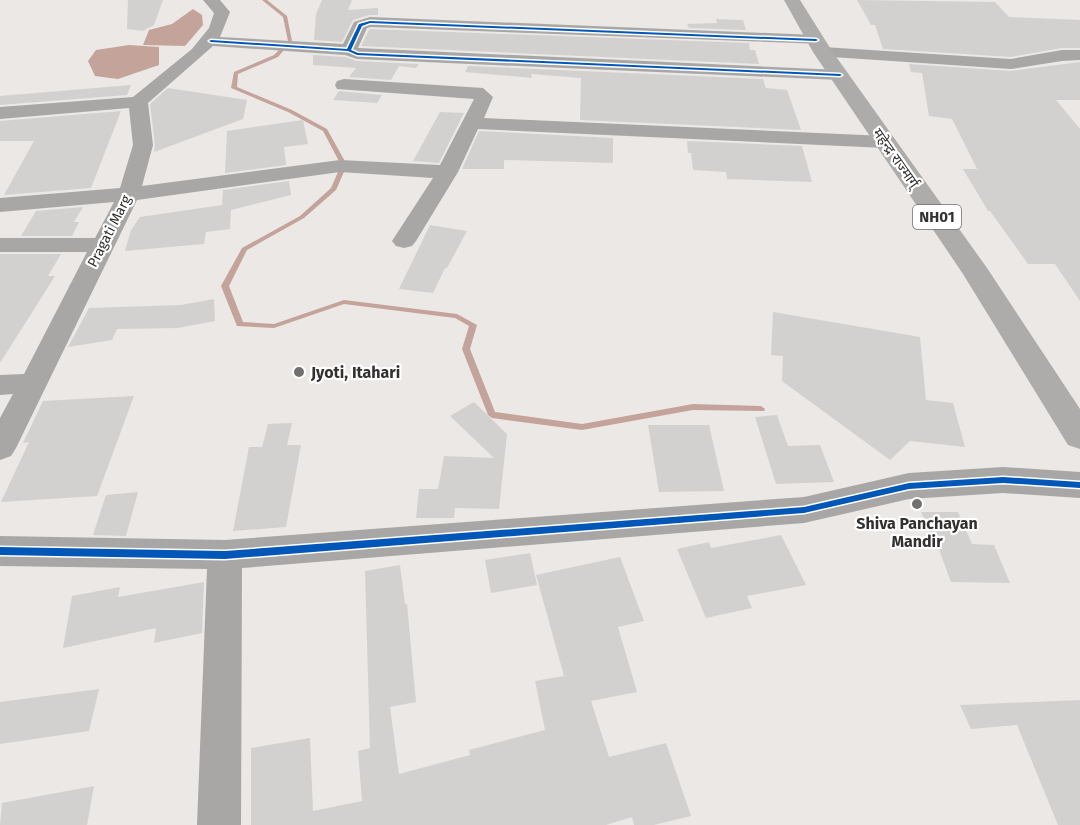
<svg xmlns="http://www.w3.org/2000/svg" width="1080" height="825" font-family="'Fira Sans','Noto Sans Devanagari',sans-serif">
	<style>
		.water { fill: #c4a49a }
		.lines { fill: none; stroke-linecap: round; stroke-linejoin: round }
		.stream { fill: #c4a49a; fill-rule: evenodd }
		.building { fill: #d3d1d0 }
		.minor { fill: #a8a7a5; fill-rule: evenodd }
		.trunk { fill: #aeacaa; fill-rule: evenodd }
		.cycleway-casing { stroke: #fff; stroke-width: 3 }
		.cycleway { fill: #0057b8; fill-rule: evenodd }
		.poi-dot { fill: #737170; stroke: #fff; stroke-width: 2 }
		.labels { text-anchor: middle; stroke-width: 4.5; stroke-linejoin: round; paint-order: stroke }
		.far-street-label { font-size: 14px; fill: #333130; stroke: #fff }
		.shield { fill: #fff; stroke: #706f6e; stroke-width: 1.5 }
		.shield-label { font-size: 15px; font-weight: bold; fill: #333130 }
		.poi-label { font-size: 16px; font-weight: bold; fill: #333130; stroke: #fff; text-anchor: start }
	</style>
	<rect width="100%" height="100%" fill="#ebe8e6"/>
	<g class="water">
		<polygon points="193,9 202,15 203,25 185,46 143,45 149,30 172,24"/>
		<polygon points="129,45 159,47 159,65 118,79 95,76 88,61 96,50"/>
	</g>
	<g class="lines">
		<polygon class="stream" points="262,0 267,0 287,16 292,41 278,57 238,74 237,87 292,110 327,129 347,165 336,190 304,218 247,250 229,286 243,322 274,324 344,300 457,314 477,325 470,349 495,412 582,424 693,404 761,406 765,409 764,411 693,410 582,430 492,418 488,415 462,349 469,326 455,318 344,304 274,328 237,326 221,286 242,248 300,216 331,188 341,165 323,131 288,112 231,88 234,72 274,55 288,41 283,17"/>
	</g>
	<g class="building">
		<polygon points="128,0 163,0 154,25 143,31 127,29"/>
		<polygon points="322,0 352,0 348,10 378,8 378,15 369,15 353,20 342,42 314,40 316,14"/>
		<polygon points="857,0 995,2 1009,17 1080,20 1080,48 1062,48 1011,57 883,49 875,25 871,25"/>
		<polygon points="716,19 743,20 746,30 689,28 687,24 717,23"/>
		<polygon points="371,29 749,43 750,50 755,50 759,64 361,46 369,30"/>
		<polygon points="313,55 345,57 357,61 419,64 416,68 399,66 391,80 349,77 356,68 313,65"/>
		<polygon points="1080,62 1080,100 1056,100 1080,129 1080,301 1055,264 1028,264 990,211 988,211 963,169 977,169 952,119 929,116 922,73 911,72 909,64 1011,71"/>
		<polygon points="468,66 763,79 766,88 787,90 801,130 580,120 581,78 531,74 532,78 465,72"/>
		<polygon points="131,85 127,95 0,105 0,96"/>
		<polygon points="168,88 247,100 243,119 154,152 155,145 150,104"/>
		<polygon points="339,91 382,95 377,103 333,100"/>
		<polygon points="121,111 91,188 4,195 34,141 0,141 0,121"/>
		<polygon points="440,112 464,113 439,163 413,161"/>
		<polygon points="303,120 308,144 284,147 286,165 225,173 227,131"/>
		<polygon points="479,131 613,138 613,163 504,160 504,169 462,169"/>
		<polygon points="687,141 802,146 812,182 727,179 726,172 693,170 691,153 688,153"/>
		<polygon points="289,181 291,195 231,210 230,229 206,232 204,244 125,251 131,230 140,217 222,205 223,190"/>
		<polygon points="83,207 74,222 79,222 72,236 21,236 36,211"/>
		<polygon points="430,225 467,231 447,268 445,268 433,293 399,289"/>
		<polygon points="0,254 61,254 48,276 55,276 0,363"/>
		<polygon points="214,299 215,321 178,328 117,329 112,340 68,347 89,308 181,305"/>
		<polygon points="773,312 920,337 926,400 953,403 965,447 910,441 890,460 782,381 783,356 771,355"/>
		<polygon points="134,396 97,496 1,502 29,442 23,443 43,401"/>
		<polygon points="474,402 507,434 499,509 455,508 454,518 416,518 419,489 438,489 444,456 494,458 450,416"/>
		<polygon points="777,415 788,446 820,445 834,482 776,484 755,417"/>
		<polygon points="292,423 287,445 301,445 286,527 233,531 249,447 262,447 268,424"/>
		<polygon points="648,425 709,425 724,491 659,492"/>
		<polygon points="138,492 126,536 93,535 106,495"/>
		<polygon points="921,512 958,512 972,544 994,545 1010,583 951,582 934,536 931,536"/>
		<polygon points="781,535 806,585 747,596 752,608 706,618 677,549 709,542 711,548"/>
		<polygon points="530,553 537,585 491,593 485,560"/>
		<polygon points="620,557 644,621 618,627 637,692 591,701 609,757 666,743 691,816 654,825 634,825 632,817 606,825 251,825 251,748 310,738 313,811 362,801 358,751 370,748 365,571 400,565 405,604 407,604 416,702 390,707 399,774 470,755 469,750 545,730 535,681 564,676 536,575"/>
		<polygon points="204,582 202,633 154,643 156,628 63,648 72,596 120,587 118,597"/>
		<polygon points="99,689 89,731 0,744 0,702"/>
		<polygon points="1080,700 1080,825 1058,825 1017,725 971,729 960,705"/>
		<polygon points="94,786 87,825 0,825 2,803"/>
	</g>
	<g class="lines">
		<g class="minor">
			<polygon points="203,0 220,0 230,12 220,37 343,44 354,22 370,17 816,35 824,40 822,44 371,27 367,28 358,48 840,70 846,71 849,75 846,79 840,80 357,59 345,55 213,46 148,103 153,145 142,186 340,160 440,165 474,99 337,89 335,85 337,81 344,79 483,88 493,97 484,118 885,136 892,138 895,142 892,146 885,148 478,129 458,172 416,241 412,246 404,248 396,246 392,241 433,178 340,172 137,200 16,448 11,456 0,460 0,418 13,394 0,395 0,375 24,374 87,252 0,252 0,238 95,238 114,202 0,212 0,198 120,188 133,145 129,108 0,119 0,107 133,97 192,49 209,28 214,13"/>
			<polygon points="823,47 1011,59 1062,50 1080,50 1080,60 1062,61 1011,69 817,56 814,52 817,48"/>
			<polygon points="1003,467 1080,472 1080,498 1003,493 909,499 804,523 242,568 241,825 197,825 207,569 0,566 0,536 225,540 804,497 909,473"/>
		</g>
		<polygon class="trunk" points="784,0 800,0 832,51 987,268 1080,409 1080,449 1068,445 963,274 813,52"/>
		<defs>
			<g id="cycleway">
				<polygon points="370,21 816,39 818,40 816,41 370,23 362,26 351,50 358,53 840,74 842,75 840,76 357,55 348,51 211,42 209,41 211,40 347,49 359,24"/>
				<polygon points="1003,477 1080,482 1080,488 1003,483 909,489 804,513 225,559 0,555 0,547 225,551 804,507 909,483"/>
			</g>
		</defs>
		<use href="#cycleway" class="cycleway-casing"/>
		<use href="#cycleway" class="cycleway"/>
	</g>
	<g class="poi-dot">
		<circle cx="299" cy="372" r="6"/>
		<circle cx="917" cy="504" r="6"/>
	</g>
	<g class="labels">
		<g class="far-street-label">
			<text transform="translate(896 158) rotate(55)" y="5">महेन्द्र राज्मार्ग्</text>
			<text transform="translate(109 231) rotate(-63)" y="5">Pragati Marg</text>
		</g>
		<rect class="shield" x="913" y="205" width="48" height="24" rx="4.5"/>
		<g class="shield-label">
			<text x="937" y="222">NH01</text>
		</g>
		<g class="poi-label">
			<text x="311" y="378">Jyoti, Itahari</text>
			<text x="917" y="529" text-anchor="middle">Shiva Panchayan<tspan x="917" dy="18">Mandir</tspan></text>
		</g>
	</g>
</svg>
